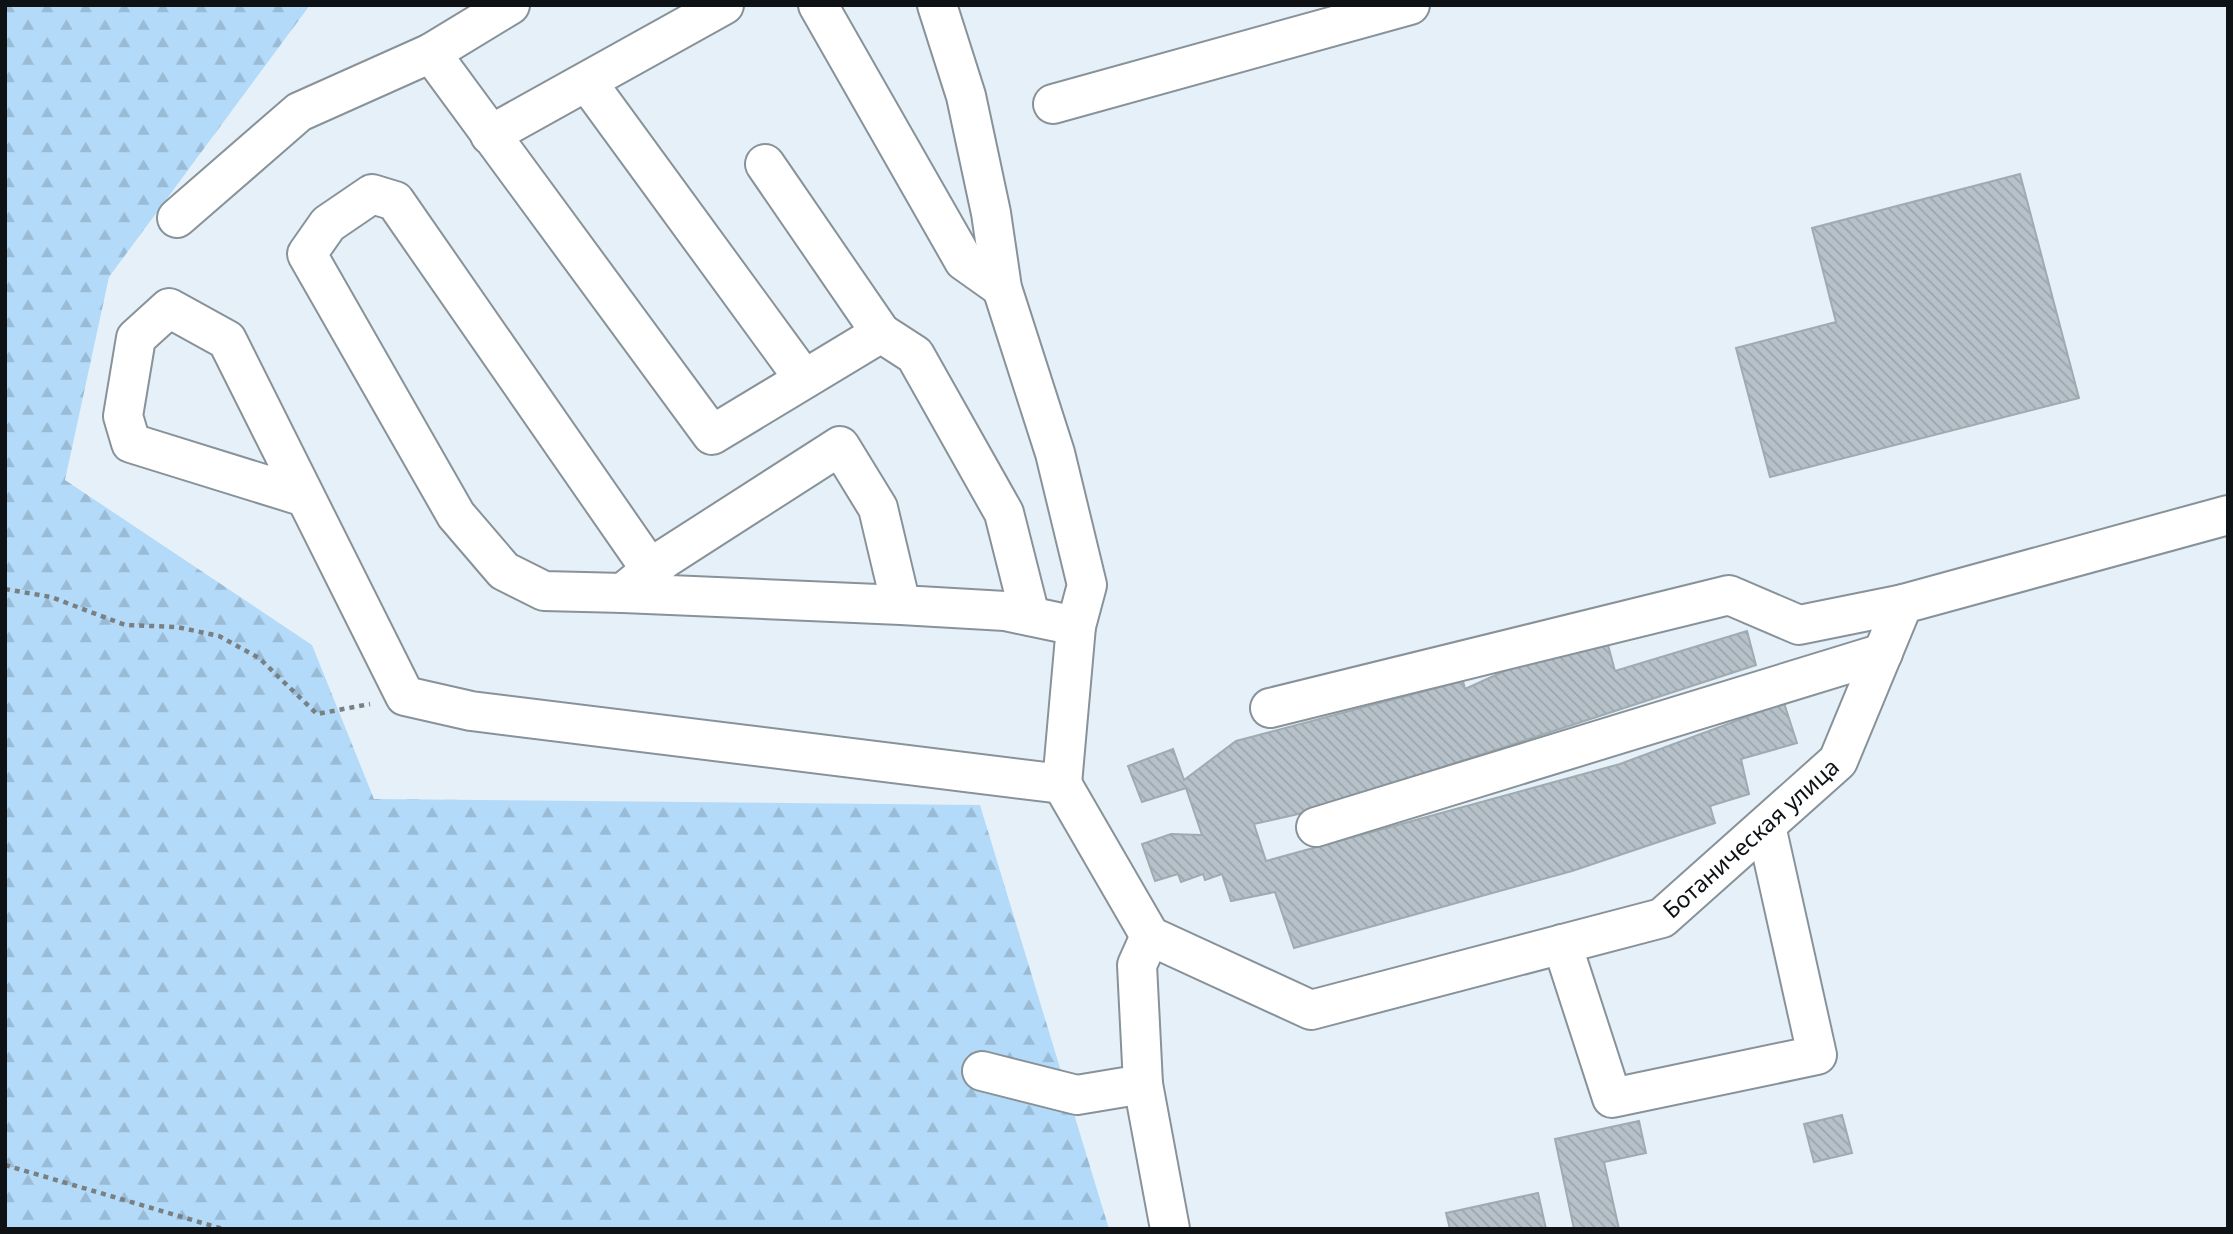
<svg xmlns="http://www.w3.org/2000/svg" width="2233" height="1234" font-family="'Noto Sans',sans-serif">
	<style>
		.forest { fill: url(#forest-firs) }
		.building { fill: url(#building-back-hatch); stroke: #a0aab1; stroke-width: 2 }
		.lines { fill: none; stroke-linecap: round; stroke-linejoin: round }
		.minor-casing { stroke: #889299; stroke-width: 42 }
		.path { stroke: #798084; stroke-width: 4.5; stroke-dasharray: 5 5; stroke-linecap: butt }
		.minor { stroke: #fff; stroke-width: 38 }
		.labels { text-anchor: middle; stroke-width: 7; stroke-linejoin: round; paint-order: stroke }
		.street-label { font-size: 23px; fill: #0e1214; stroke: #e6f0f8 }
	</style>
	<defs>
		<pattern id="forest-firs" width="22" height="20" patternUnits="userSpaceOnUse" patternTransform="scale(1.75)"><rect width="22" height="20" fill="#b3dbf9"/><path d="M5 1l3.5 6h-7zM16 11l3.5 6h-7z" fill="#99bbd5"/></pattern>
		<pattern id="building-back-hatch" width="6" height="6" patternUnits="userSpaceOnUse" patternTransform="scale(1.75)"><rect width="6" height="6" fill="#b7c1c9"/><path d="M-1 5l2 2M0 0l6 6M5-1l2 2" fill="none" stroke="#9ca5ac"/></pattern>
	</defs>
	<rect width="100%" height="100%" fill="#e6f0f8"/>
	<polygon class="forest" points="5,5 310,5 109,277 65,480 312,645 374,799 980,805 1109,1229 5,1229"/>
	<g class="building">
		<polygon points="2020,174 2079,398 1770,477 1736,348 1836,322 1812,228"/>
		<polygon points="1747,631 1756,665 1440,768 1444,781 1254,824 1266,861 1620,764 1784,703 1797,743 1741,759 1749,794 1710,806 1715,823 1572,871 1294,948 1275,892 1231,901 1222,874 1205,880 1203,874 1181,882 1178,874 1155,881 1142,844 1171,834 1202,835 1186,788 1142,802 1128,766 1173,749 1184,780 1236,741 1463,681 1465,689 1527,661 1608,645 1615,671"/>
		<polygon points="1842,1115 1852,1153 1814,1162 1804,1124"/>
		<polygon points="1639,1121 1646,1153 1604,1162 1619,1229 1574,1229 1555,1139"/>
		<polygon points="1538,1193 1546,1229 1450,1229 1446,1213"/>
	</g>
	<g class="lines">
		<defs>
			<g id="minor">
				<polyline points="818,5 964,261 1002,288"/>
				<polyline points="937,5 966,96 991,213 1002,288 1055,453 1087,585 1076,626"/>
				<polyline points="431,53 712,435 881,333 915,355 1004,513 1030,616"/>
				<polyline points="587,82 804,379"/>
				<polyline points="1053,104 1410,5"/>
				<polyline points="490,135 724,5"/>
				<polyline points="765,164 881,333"/>
				<polyline points="177,218 299,112 431,53 510,5"/>
				<polyline points="305,497 131,443 123,416 136,338 169,308 227,340 405,696 471,711 1062,784"/>
				<polyline points="623,593 544,591 504,571 456,515 307,254 328,224 372,194 395,201 651,570"/>
				<polyline points="901,605 623,593 664,559 840,446 878,508 901,605 1005,611 1076,626 1062,784"/>
				<polyline points="1270,708 1729,595 1799,625 1903,604"/>
				<path id="s1" d="M 1062,784 L 1150,936 L 1311,1010 L 1662,918 L 1838,761 L 1903,604 L 2228,515"/>
				<polyline points="1316,827 1883,653"/>
				<polyline points="1562,944 1612,1098 1817,1055 1766,826"/>
				<polyline points="982,1071 1077,1095 1143,1084 1137,965 1150,936"/>
				<polyline points="1143,1084 1170,1229"/>
			</g>
		</defs>
		<use href="#minor" class="minor-casing"/>
		<g class="path">
			<polyline points="5,589 51,597 125,625 177,627 219,636 259,658 317,714 370,704"/>
			<polyline points="5,1165 223,1229"/>
		</g>
		<use href="#minor" class="minor"/>
	</g>
	<g class="labels">
		<g class="street-label">
			<text dy="8" stroke="none"><textPath href="#s1" startOffset="835">Ботаническая улица</textPath></text>
		</g>
	</g>
	<rect width="2233" height="1234" fill="none" stroke="#0e1214" stroke-width="14"/>
</svg>
